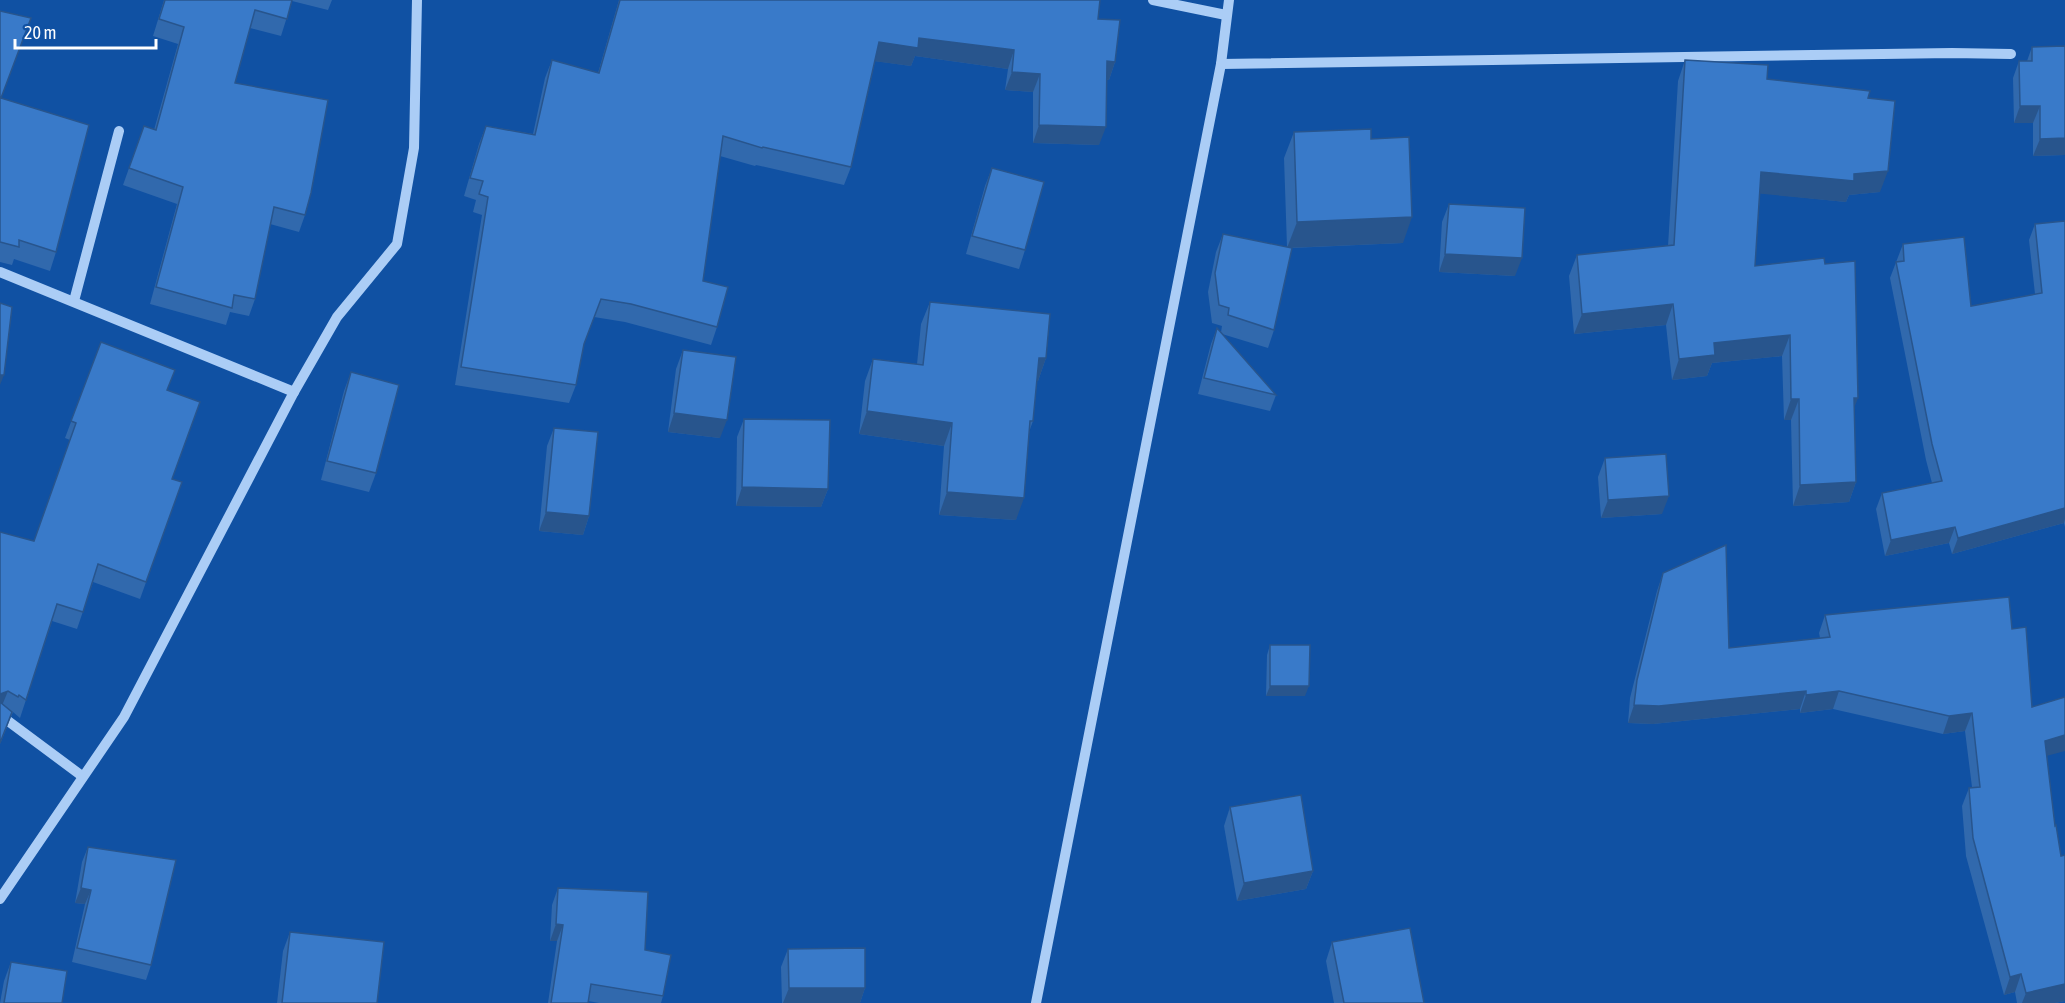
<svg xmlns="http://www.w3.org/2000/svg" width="2065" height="1003" font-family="'Asap Condensed',sans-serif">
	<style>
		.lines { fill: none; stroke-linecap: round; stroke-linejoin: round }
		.minor { stroke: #abcdf6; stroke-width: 10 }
		.wall { fill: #3169ad }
		.shaded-wall { fill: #28558d }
		.building { fill: #397ac9; stroke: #28558d; stroke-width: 1.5 }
	</style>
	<rect width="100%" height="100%" fill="#1051a3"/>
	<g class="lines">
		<g class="minor">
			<polyline points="1153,0 1226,15"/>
			<polyline points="1221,64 1952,53 2011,54"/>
			<polyline points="0,272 294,392"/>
			<polyline points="74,301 119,131"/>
			<polyline points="0,715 82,776"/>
			<polyline points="0,899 124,717 294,392 337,317 397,244 414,148 417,0"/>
			<polyline points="1036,1003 1221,64 1229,0"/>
		</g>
	</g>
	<g class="wall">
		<polygon points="164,0 332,0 328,10 292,1 281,36 250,28 235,83 305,215 299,232 270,224 255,299 249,316 230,312 226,325 150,304 177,204 123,185 144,126 154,130 178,44 153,36"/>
		<polygon points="619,0 1100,0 1098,19 1115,62 1109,80 1107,80 1099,145 1033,143 1033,92 1005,90 1008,69 915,56 911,66 875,61 851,167 844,185 756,165 755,166 720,156 703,281 717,327 711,345 625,322 594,317 583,346 576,385 569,403 455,385 482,215 473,212 476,200 464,196 479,144 486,126 533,134 545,78 552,60 598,73"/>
		<polygon points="0,11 1,98 56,252 50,271 14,259 12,265 0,262"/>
		<polygon points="2065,46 2065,155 2033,156 2033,123 2014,123 2013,78 2019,61 2027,61 2032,47"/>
		<polygon points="1685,60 1767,79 1868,98 1880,192 1849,195 1846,202 1760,193 1755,266 1854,408 1856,482 1849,502 1793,506 1791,420 1784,420 1782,356 1712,363 1707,376 1672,380 1666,325 1574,334 1569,276 1577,255 1668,246 1678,81"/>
		<polygon points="1294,132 1371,139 1403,243 1292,248 1274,330 1268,348 1222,334 1276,395 1270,411 1198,394 1211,344 1217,328 1221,332 1222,326 1212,323 1208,292 1216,252 1223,234 1287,247 1284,158"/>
		<polygon points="992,168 1025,250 1019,269 966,254 985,186"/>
		<polygon points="1449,204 1515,276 1439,272 1442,222"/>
		<polygon points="2065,221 2065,527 2064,523 1952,554 1949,543 1885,556 1876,509 1882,493 1932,483 1926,460 1890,278 1903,244 1971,306 2035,294 2029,240 2035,224"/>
		<polygon points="930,302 1046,358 1038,381 1037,380 1033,421 1029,432 1016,520 939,515 944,446 859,434 865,381 873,359 917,364 921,324"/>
		<polygon points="101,342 168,390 172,479 182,482 140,599 93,582 77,629 52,621 20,718 13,712 0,744 0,532 34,541 70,440 65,438"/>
		<polygon points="683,350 720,438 668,432 676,369"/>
		<polygon points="351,372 376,473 369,492 321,480 344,391"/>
		<polygon points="744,419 828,489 821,507 736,506 737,437"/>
		<polygon points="554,428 589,516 583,535 539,531 547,446"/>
		<polygon points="1605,458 1662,514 1601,518 1598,477"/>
		<polygon points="1663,573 1729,648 1820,638 1819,633 1825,615 2012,629 2032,707 2047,756 2065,1001 2055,1003 2017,1003 2015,992 2004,995 1966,856 1962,806 1969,788 1972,787 1965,731 1943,734 1833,709 1800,713 1800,709 1653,724 1628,723 1630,698 1657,591"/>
		<polygon points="1270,645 1305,696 1266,696 1267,655"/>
		<polygon points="1230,807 1313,871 1306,889 1237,901 1224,826"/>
		<polygon points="88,847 151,965 146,980 72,962 85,904 75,903 82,862"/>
		<polygon points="558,888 645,950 663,996 661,1003 599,1003 588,1001 588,1003 548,1003 557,941 550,941 552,905"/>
		<polygon points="290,932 377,1003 277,1003 283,951"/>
		<polygon points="1332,942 1424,1003 1334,1003 1326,961"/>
		<polygon points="788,949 865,988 860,1003 782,1003 781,967"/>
		<polygon points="11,962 62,1003 0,1003 4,981"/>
	</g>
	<g class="shaded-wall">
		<polygon points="919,38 1014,50 1008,69 915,56 911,66 873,61 879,42"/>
		<polygon points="1107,61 1115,62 1109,80 1100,79"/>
		<polygon points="1012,72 1040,74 1033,92 1005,90"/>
		<polygon points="2020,106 2040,106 2033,123 2014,123"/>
		<polygon points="1039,125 1106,127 1099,145 1033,143"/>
		<polygon points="2065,138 2065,155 2033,156 2040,139"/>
		<polygon points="1888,171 1880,192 1849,195 1846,202 1753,193 1761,172 1854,174"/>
		<polygon points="1412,217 1403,243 1287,248 1297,222"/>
		<polygon points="1445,254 1522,258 1515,276 1439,272"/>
		<polygon points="1673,304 1666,325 1574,334 1582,314"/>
		<polygon points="1790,335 1782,356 1712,363 1707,376 1672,380 1679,359 1714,343"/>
		<polygon points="1039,358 1046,358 1038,381 1031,380"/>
		<polygon points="0,375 4,375 0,385"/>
		<polygon points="1854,398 1858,398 1850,419"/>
		<polygon points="1791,399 1799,399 1791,420 1784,420"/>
		<polygon points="867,411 952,423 944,446 859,434"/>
		<polygon points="674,413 727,420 720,438 668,432"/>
		<polygon points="1856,482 1849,502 1793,506 1800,485"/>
		<polygon points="742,487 828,489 821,507 736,506"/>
		<polygon points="947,492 1024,498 1016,520 939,515"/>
		<polygon points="1669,496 1662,514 1601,518 1608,500"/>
		<polygon points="2065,508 2065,519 2064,523 1952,554 1958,538"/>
		<polygon points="546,512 589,516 583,535 539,531"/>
		<polygon points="1955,527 1949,543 1885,556 1891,540"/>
		<polygon points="1270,686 1309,686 1305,696 1266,696"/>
		<polygon points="8,691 1,708 0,708 0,694"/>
		<polygon points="1806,691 1800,709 1653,724 1628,723 1634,705"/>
		<polygon points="1839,691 1833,709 1800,713 1806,695"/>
		<polygon points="1972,713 1965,731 1943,734 1949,716"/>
		<polygon points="2065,735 2065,751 2039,758 2045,741"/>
		<polygon points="1313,871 1306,889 1237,901 1244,883"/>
		<polygon points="81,888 91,890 85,904 75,903"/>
		<polygon points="556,924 563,925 557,941 550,941"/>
		<polygon points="2021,974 2015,992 2004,995 2010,977"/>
		<polygon points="2065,984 2065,1001 2055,1003 2022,1003 2026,993"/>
		<polygon points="789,988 865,988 860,1003 783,1003"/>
	</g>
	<g class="building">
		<polygon points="165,0 292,0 287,19 255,10 235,83 328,100 311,193 305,215 274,207 255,299 234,295 232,308 156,287 183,187 129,168 144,126 156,130 184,27 159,19"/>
		<polygon points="620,0 1100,0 1098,19 1120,20 1115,62 1107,61 1106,127 1039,125 1040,74 1012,72 1014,50 919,38 918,48 879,42 851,167 763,147 762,148 723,136 703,281 728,287 717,327 631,304 601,299 584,344 576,385 461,367 488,197 479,194 483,181 470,178 486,126 535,135 552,60 599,73"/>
		<polygon points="0,11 31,18 1,98 89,125 56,252 19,240 19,247 0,242"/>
		<polygon points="2065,46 2065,138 2040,139 2040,106 2020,106 2019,61 2032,61 2032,47"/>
		<polygon points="1685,60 1768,65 1767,79 1870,91 1868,98 1895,101 1888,171 1854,174 1854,181 1761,172 1755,266 1824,258 1825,264 1855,261 1858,398 1854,398 1856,482 1800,485 1799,399 1791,399 1790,335 1714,343 1715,355 1679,359 1673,304 1582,314 1577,255 1674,245"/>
		<polygon points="1371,129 1371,139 1409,137 1412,217 1297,222 1294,132"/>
		<polygon points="992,168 1044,182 1025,250 972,236"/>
		<polygon points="1449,204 1525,208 1522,258 1445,254"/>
		<polygon points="2065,221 2065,508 1958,538 1955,527 1891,540 1882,493 1942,481 1932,444 1896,262 1904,261 1903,244 1964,237 1971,306 2042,293 2035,224"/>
		<polygon points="1223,234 1292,248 1274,330 1228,315 1229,308 1219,305 1215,273"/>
		<polygon points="930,302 1050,314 1046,358 1039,358 1033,421 1030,421 1024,498 947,492 952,423 867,411 873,359 923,365"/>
		<polygon points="0,303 12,307 4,375 0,375"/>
		<polygon points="1217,328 1276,395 1204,378"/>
		<polygon points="101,342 175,370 167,390 200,402 172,479 182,482 146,582 98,564 83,612 57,604 26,700 19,695 18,697 8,691 0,694 0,532 34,541 76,423 71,421"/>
		<polygon points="683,350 736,357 727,420 674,413"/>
		<polygon points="351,372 399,385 376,473 327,461"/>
		<polygon points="744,419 830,420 828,489 742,487"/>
		<polygon points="554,428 598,432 589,516 546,512"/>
		<polygon points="1666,454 1669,496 1608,500 1605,458"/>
		<polygon points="1726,545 1729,648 1830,637 1825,615 2009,597 2012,629 2026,627 2032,707 2065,697 2065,735 2045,741 2055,826 2056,825 2061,856 2065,855 2065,984 2026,993 2021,974 2010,977 1973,838 1969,788 1980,787 1972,713 1949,716 1839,691 1806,695 1806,691 1659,706 1634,705 1637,680 1663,573"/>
		<polygon points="1270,645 1310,645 1309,686 1270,686"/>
		<polygon points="0,702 12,712 0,743"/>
		<polygon points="1301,795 1313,871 1244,883 1230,807"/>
		<polygon points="88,847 176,860 151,965 77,948 91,890 81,888"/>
		<polygon points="558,888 648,892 645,950 671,955 663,996 591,984 588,1003 551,1003 563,925 556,924"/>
		<polygon points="1410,928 1424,1003 1344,1003 1332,942"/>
		<polygon points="290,932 384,942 377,1003 282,1003"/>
		<polygon points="865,948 865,988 789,988 788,949"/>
		<polygon points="11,962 67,971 62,1003 4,1003"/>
	</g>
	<path d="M15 39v9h141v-9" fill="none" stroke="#ffffff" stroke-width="3"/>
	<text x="24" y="39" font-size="18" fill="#ffffff" stroke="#1051a3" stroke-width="4.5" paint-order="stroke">20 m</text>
</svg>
